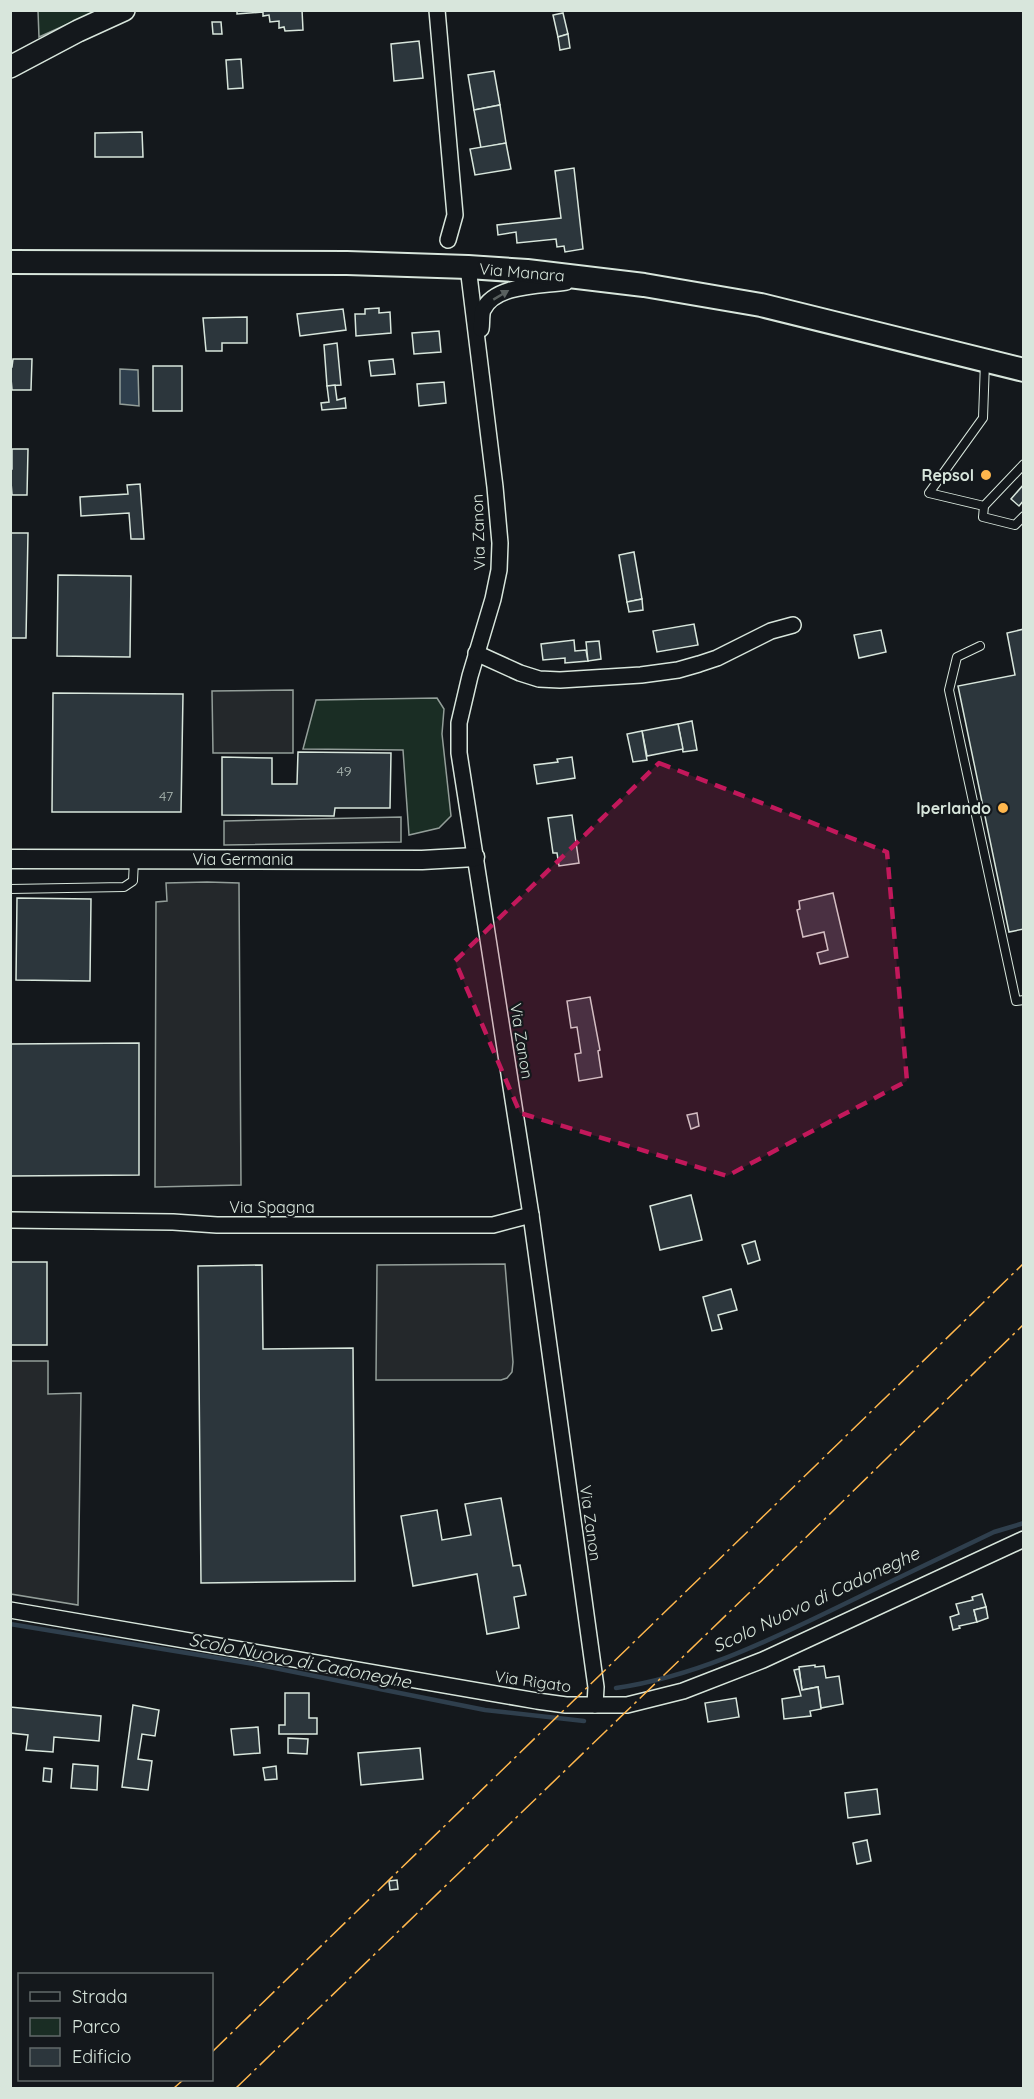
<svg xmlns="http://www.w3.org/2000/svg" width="1034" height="2099" font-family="Quicksand,sans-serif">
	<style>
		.green { fill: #1a2d24; stroke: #939e99; stroke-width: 1.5 }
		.parking { fill: #24282b; stroke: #939e99; stroke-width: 1.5 }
		.water { fill: #2f3f4d; stroke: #939e99; stroke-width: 1.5 }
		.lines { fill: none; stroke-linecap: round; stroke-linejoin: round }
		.stream { stroke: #2f3f4d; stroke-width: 4.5 }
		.building { fill: #2c363c; stroke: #d8e6dc; stroke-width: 1.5 }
		.service-casing { stroke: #d8e6dc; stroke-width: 10 }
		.minor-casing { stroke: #d8e6dc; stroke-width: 18 }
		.tertiary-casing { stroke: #d8e6dc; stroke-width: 21 }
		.secondary-casing { stroke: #d8e6dc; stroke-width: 24 }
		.primary-casing { stroke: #d8e6dc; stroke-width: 26 }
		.service { stroke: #14181c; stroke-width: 8 }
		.minor { stroke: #14181c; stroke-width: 15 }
		.tertiary { stroke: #14181c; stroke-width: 18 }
		.secondary { stroke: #14181c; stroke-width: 21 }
		.primary { stroke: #14181c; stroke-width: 22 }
		.power { stroke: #ffb74d; stroke-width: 1.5; stroke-dasharray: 21 4.5 3 4.5; stroke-linecap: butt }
		.oneway { fill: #59605f }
		.marked { fill: #c2185b; fill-opacity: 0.2; stroke: #c2185b; stroke-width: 4.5; stroke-dasharray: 12 8; stroke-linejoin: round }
		.poi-dot { fill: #ffb74d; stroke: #14181c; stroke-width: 2 }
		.labels { text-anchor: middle; stroke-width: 4.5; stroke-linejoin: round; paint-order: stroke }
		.number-label { font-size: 14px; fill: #adbab4 }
		.street-label { font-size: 16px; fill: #d8e6dc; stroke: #14181c }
		.poi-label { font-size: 16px; font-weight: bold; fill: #d8e6dc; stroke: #14181c; text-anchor: end }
		.water-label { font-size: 18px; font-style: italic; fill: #d8e6dc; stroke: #14181c }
	</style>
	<rect width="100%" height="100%" fill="#14181c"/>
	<g class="green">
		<polygon points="38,11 38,10 97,11 39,37"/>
		<polygon points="437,698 444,709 442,734 451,816 439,828 409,835 403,750 303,749 316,700"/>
	</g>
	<g class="parking">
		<polygon points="293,690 293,753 213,753 212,691"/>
		<polygon points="401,817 401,842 224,845 224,821"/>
		<polygon points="207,882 239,883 241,1185 155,1187 156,902 167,901 166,883"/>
		<polygon points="505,1264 513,1362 512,1372 507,1378 501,1380 376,1380 377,1265"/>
		<polygon points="11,1361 48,1361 48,1394 81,1393 78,1605 11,1594"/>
	</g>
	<polygon class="water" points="120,369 138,370 139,406 120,404"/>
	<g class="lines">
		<g class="stream">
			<polyline points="10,1624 254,1664 485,1710 584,1721"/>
			<path d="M 616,1688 C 693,1677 764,1643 834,1609 C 887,1583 940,1558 994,1532 L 1024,1523"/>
		</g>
	</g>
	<g class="building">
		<polygon points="237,10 302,10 303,30 285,31 284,27 279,28 279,21 270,22 269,15 263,16 263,12 237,14"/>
		<polygon points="563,13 568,34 558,37 553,15"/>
		<polygon points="212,22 221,22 222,34 213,34"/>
		<polygon points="568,34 570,48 560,50 558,37"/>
		<polygon points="419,41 423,78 394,81 391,44"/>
		<polygon points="241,59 243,88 228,89 226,60"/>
		<polygon points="494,71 500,105 474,110 468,75"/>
		<polygon points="500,105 506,143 481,148 474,110"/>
		<polygon points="142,132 143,157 95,157 95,133"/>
		<polygon points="506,143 511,169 475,175 470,149"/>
		<polygon points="574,168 583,249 565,252 564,246 557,247 556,239 517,243 516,232 498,235 497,225 561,218 555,171"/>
		<polygon points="379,308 379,313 390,312 391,333 356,336 355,314 365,314 365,309"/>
		<polygon points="343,309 346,330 300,336 297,314"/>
		<polygon points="247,317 247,343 222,343 222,351 206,351 203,318"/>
		<polygon points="439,331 441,352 414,354 412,333"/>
		<polygon points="337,343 341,385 327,386 324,345"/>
		<polygon points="13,359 32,359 31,390 12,390 10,367 12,367"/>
		<polygon points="393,359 395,374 371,376 369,361"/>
		<rect x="153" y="366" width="29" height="45"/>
		<polygon points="444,382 446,403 419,406 417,384"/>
		<polygon points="335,385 337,400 345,398 346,408 322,410 321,403 329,402 327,386"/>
		<polygon points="12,449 28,449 27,495 12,495 10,469 12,469"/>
		<polygon points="140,484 144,539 131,539 129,513 81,516 80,497 128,494 127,485"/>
		<polygon points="1024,484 1024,500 1019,506 1011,499"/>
		<polygon points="10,533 28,533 26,638 10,638"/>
		<polygon points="634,552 642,599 627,602 619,555"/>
		<polygon points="58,575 131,576 130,657 57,656"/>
		<polygon points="642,599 643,610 629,612 627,602"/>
		<polygon points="694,624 698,645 657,652 653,631"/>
		<polygon points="1024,629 1024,929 1009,932 958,686 1015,675 1007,633"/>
		<polygon points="881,630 886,652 859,658 854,635"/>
		<polygon points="574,640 575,651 586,650 588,661 565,663 565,658 543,660 541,644"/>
		<polygon points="599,641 601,659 588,661 586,642"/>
		<polygon points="53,693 183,694 181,812 52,812"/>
		<polygon points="692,721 697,750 683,752 678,724"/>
		<polygon points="678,724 683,749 647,756 642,731"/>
		<polygon points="642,731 647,760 633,762 627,734"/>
		<polygon points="298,752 391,753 390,808 335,808 334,816 222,815 222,757 272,758 272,784 297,784"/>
		<polygon points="572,757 575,778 537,784 534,765 558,762 557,759"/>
		<polygon points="572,815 579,863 559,866 557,853 553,853 548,818"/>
		<polygon points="833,893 848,957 820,964 817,953 828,950 824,932 803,937 797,910 800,909 799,901"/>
		<polygon points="17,898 91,899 90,981 16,980"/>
		<polygon points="590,997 600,1050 598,1051 602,1077 579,1081 575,1054 581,1053 577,1027 571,1028 567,1001"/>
		<polygon points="139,1043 139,1175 10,1176 10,1044"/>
		<polygon points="697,1113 699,1126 691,1129 687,1115"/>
		<polygon points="691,1195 702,1240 660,1250 650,1206"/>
		<polygon points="755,1241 760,1260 748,1264 742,1245"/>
		<rect x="10" y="1262" width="37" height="83"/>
		<polygon points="262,1265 263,1349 353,1348 355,1581 201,1583 198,1266"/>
		<polygon points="731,1289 737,1310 718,1315 722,1329 712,1331 703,1297"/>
		<polygon points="501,1498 513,1566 520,1565 526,1595 514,1597 519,1628 487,1634 477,1574 413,1586 401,1516 437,1510 442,1540 471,1535 465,1504"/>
		<polygon points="982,1594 986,1607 974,1610 977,1622 959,1626 960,1628 953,1630 950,1617 959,1614 956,1604 973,1600 972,1597"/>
		<polygon points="986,1607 988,1618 977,1622 974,1610"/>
		<polygon points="815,1665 815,1667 824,1666 826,1678 839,1676 843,1704 821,1708 818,1687 802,1690 799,1667"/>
		<polygon points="799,1669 802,1690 818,1687 821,1709 810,1711 811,1716 784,1719 782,1699 801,1696 794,1670"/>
		<polygon points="285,1693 309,1693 309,1718 317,1718 317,1734 279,1734 279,1725 285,1725"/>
		<polygon points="736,1698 739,1717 708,1722 705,1703"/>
		<polygon points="133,1705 159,1710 155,1736 142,1734 138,1759 152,1761 148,1790 122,1787"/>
		<polygon points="10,1707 101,1716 99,1741 54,1737 53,1752 26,1750 28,1735 10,1733"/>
		<polygon points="258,1727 260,1753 234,1755 231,1729"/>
		<polygon points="288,1738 308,1739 307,1754 288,1753"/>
		<polygon points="420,1748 423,1779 361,1785 358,1753"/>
		<polygon points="73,1764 98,1766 97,1790 71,1788"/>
		<polygon points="276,1766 277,1779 265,1780 263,1768"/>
		<polygon points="44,1768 52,1769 51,1782 43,1781"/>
		<polygon points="877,1789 880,1814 848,1818 845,1793"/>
		<polygon points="867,1840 871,1861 857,1864 853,1843"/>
		<polygon points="397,1880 398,1889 390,1890 389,1881"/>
	</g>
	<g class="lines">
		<defs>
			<g id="service">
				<polyline points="985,362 983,418 929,493 984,506 1024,464"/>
				<polyline points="984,506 983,517 1015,525 1024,516"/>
				<polyline points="980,646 957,657 949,690 1016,1001 1024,1000"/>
				<polyline points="10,889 124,887 133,881 134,860"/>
			</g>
			<g id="minor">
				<polyline points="437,10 455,215 448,240"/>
				<polyline points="468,267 495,487 500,543 499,570 493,599 470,676 459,723 459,753 531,1215 596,1687 595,1705"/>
				<path d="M 481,329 C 482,324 481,315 483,310 C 495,284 541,286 566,282"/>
				<polyline points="476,653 520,673 539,679 560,680 641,675 678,670 699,664 717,658 771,631 793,625"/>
				<polyline points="10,1220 173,1222 217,1225 493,1225 531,1215"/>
				<polyline points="10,1610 537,1701 566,1705 627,1705 683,1691 763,1660 1024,1539"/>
			</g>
			<polyline id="tertiary" points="10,859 422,860 475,857"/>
			<polyline id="secondary" points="10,67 78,31 124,10"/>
			<polyline id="primary" points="10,262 347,263 468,267 527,271 644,285 761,305 1024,370"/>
		</defs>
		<use href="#service" class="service-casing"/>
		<use href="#minor" class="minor-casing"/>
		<use href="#tertiary" class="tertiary-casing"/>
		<use href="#secondary" class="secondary-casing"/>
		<use href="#primary" class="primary-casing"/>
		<use href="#service" class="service"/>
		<use href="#minor" class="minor"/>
		<use href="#tertiary" class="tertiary"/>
		<use href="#secondary" class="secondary"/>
		<use href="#primary" class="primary"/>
		<g class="power">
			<polyline points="212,2052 1024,1263"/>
			<polyline points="174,2088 183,2080"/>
			<polyline points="236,2088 748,1594 1024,1324"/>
		</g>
	</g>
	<defs><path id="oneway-solid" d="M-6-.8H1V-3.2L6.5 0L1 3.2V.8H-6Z" transform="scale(1.5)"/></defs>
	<use class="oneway" href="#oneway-solid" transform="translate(501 295) rotate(-31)"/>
	<path class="marked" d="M 659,763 L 887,852 L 907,1081 L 727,1176 L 520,1113 L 455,961 Z"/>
	<g class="poi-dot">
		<circle cx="986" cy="475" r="6"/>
		<circle cx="1003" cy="808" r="6"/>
	</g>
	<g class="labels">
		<g class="number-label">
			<text x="344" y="776">49</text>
			<text x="166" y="801">47</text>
		</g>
		<g class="street-label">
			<text transform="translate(522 272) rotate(5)" y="6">Via Manara</text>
			<text transform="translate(478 532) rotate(-92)" y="6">Via Zanon</text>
			<text x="243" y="865">Via Germania</text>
			<text transform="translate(522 1041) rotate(81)" y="6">Via Zanon</text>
			<text x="272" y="1213">Via Spagna</text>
			<text transform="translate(591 1523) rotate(82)" y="6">Via Zanon</text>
			<text transform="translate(533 1681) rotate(8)" y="6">Via Rigato</text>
		</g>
		<g class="poi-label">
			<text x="974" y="481">Repsol</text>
			<text x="991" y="814">Iperlando</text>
		</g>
		<g class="water-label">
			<text transform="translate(816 1600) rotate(-25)" y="6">Scolo Nuovo di Cadoneghe</text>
			<text transform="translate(300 1661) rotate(11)" y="6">Scolo Nuovo di Cadoneghe</text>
		</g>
	</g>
	<rect width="1034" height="2099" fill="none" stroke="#d8e6dc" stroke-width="24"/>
	<rect x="18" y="1973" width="195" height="108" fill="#14181c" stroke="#626a69" stroke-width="1.5"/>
	<rect x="30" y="1992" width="30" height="9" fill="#14181c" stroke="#626a69" stroke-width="1.5"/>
	<text x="72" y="2003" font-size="18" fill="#d8e6dc">Strada</text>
	<rect x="30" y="2018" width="30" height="18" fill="#1a2d24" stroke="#626a69" stroke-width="1.5"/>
	<text x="72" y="2033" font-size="18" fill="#d8e6dc">Parco</text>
	<rect x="30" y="2048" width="30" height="18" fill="#2c363c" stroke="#626a69" stroke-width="1.5"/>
	<text x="72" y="2063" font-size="18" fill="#d8e6dc">Edificio</text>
</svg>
